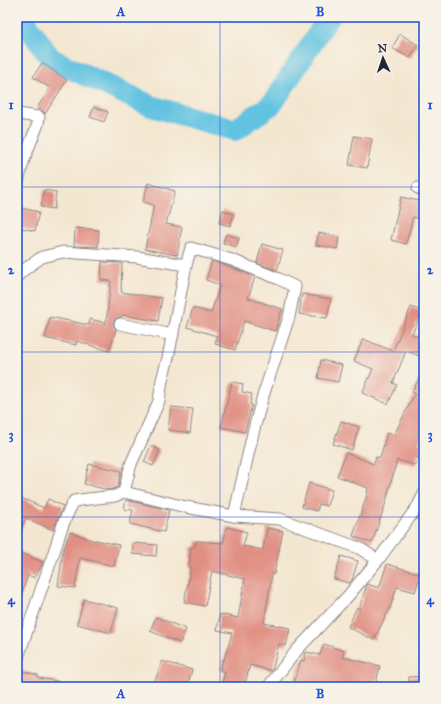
<svg xmlns="http://www.w3.org/2000/svg" width="441" height="704" font-family="'IM FELL Great Primer',serif">
	<style>
		.lines { fill: none; stroke-linecap: round; stroke-linejoin: round }
		.river { stroke: #62c3e1; stroke-width: 22 }
		.building { fill: #e18f83 }
		.minor-casing { stroke: #8b8486; stroke-width: 13 }
		.minor { stroke: #fff; stroke-width: 11 }
		.grid { fill: none; stroke: #1d4ed8; stroke-width: 1; stroke-opacity: 0.55 }
		.neatline { fill: none; stroke: #1d4ed8; stroke-width: 1.5 }
		.grid-label { font-size: 13px; text-anchor: middle; font-weight: bold; fill: #1d4ed8 }
	</style>
	<rect width="100%" height="100%" fill="#f7f3e8"/>
	<filter id="ink" filterUnits="userSpaceOnUse"><feTurbulence type="fractalNoise" baseFrequency=".025" numOctaves="2"/><feDisplacementMap in="SourceGraphic" scale="8" xChannelSelector="R" yChannelSelector="G"/><feConvolveMatrix kernelMatrix="1 2 1 2 8 2 1 2 1" color-interpolation-filters="sRGB"/></filter>
	<filter id="wash" filterUnits="userSpaceOnUse"><feTurbulence type="fractalNoise" baseFrequency=".012" numOctaves="4" result="noise"/><feDisplacementMap in="SourceGraphic" scale="16" xChannelSelector="R" yChannelSelector="G"/><feGaussianBlur stdDeviation="0.9" result="paint"/><feColorMatrix in="noise" values="0 0 0 0 0 0 0 0 0 0 0 0 0 0 0 0 0 1.4 0 .05"/><feComposite in="paint" operator="in"/></filter>
	<g filter="url(#wash)">
		<rect width="100%" height="100%" fill="#f4e7d1"/>
		<g class="lines">
			<polyline class="river" points="22,17 51,59 151,106 235,130 272,104 329,17"/>
		</g>
		<g id="blocks">
			<g class="building">
				<polygon points="400,34 418,45 410,58 392,48"/>
				<polygon points="42,63 67,80 45,114 43,111 37,108 50,88 33,77"/>
				<polygon points="94,107 108,112 104,122 90,117"/>
				<polygon points="354,136 372,139 367,168 349,165"/>
				<polygon points="148,183 175,191 166,224 182,227 177,255 145,249 154,205 143,202"/>
				<polygon points="44,190 56,192 54,209 41,207"/>
				<polygon points="401,197 424,202 424,220 413,217 406,244 391,240"/>
				<polygon points="17,207 39,212 35,231 17,227"/>
				<polygon points="223,210 234,214 230,226 219,223"/>
				<polygon points="75,228 99,230 98,247 74,246"/>
				<polygon points="319,233 339,237 337,249 316,245"/>
				<polygon points="226,234 239,238 236,247 223,243"/>
				<polygon points="262,244 283,250 277,270 270,268 257,263"/>
				<polygon points="212,261 230,267 255,277 248,298 282,309 275,331 244,321 235,350 215,344 217,336 187,327 193,308 211,313 220,285 206,280"/>
				<polygon points="102,262 122,263 121,289 122,289 121,292 162,298 158,321 122,315 121,317 117,318 113,322 114,327 116,330 109,351 77,341 76,345 45,338 50,317 89,325 90,319 106,323 111,281 101,280"/>
				<polygon points="302,294 331,299 327,318 299,314"/>
				<polygon points="411,307 422,311 412,334 424,339 424,344 420,356 406,351 393,383 397,385 388,404 362,393 373,369 354,361 363,339 393,351"/>
				<polygon points="321,360 342,365 338,382 318,378"/>
				<polygon points="424,369 424,432 419,443 422,444 415,465 397,460 385,505 372,543 353,536 368,492 367,492 368,488 337,476 346,453 374,464 376,457 380,458 387,433 394,435 415,393 412,392"/>
				<polygon points="232,382 243,384 242,392 252,394 250,404 252,405 245,432 221,427"/>
				<polygon points="171,407 193,409 190,433 168,430"/>
				<polygon points="341,421 359,427 352,450 333,444"/>
				<polygon points="151,446 160,450 153,466 144,462"/>
				<polygon points="89,464 121,471 118,487 113,489 109,490 84,484"/>
				<polygon points="309,483 332,490 327,506 319,504 317,511 302,507"/>
				<polygon points="21,498 44,508 48,499 63,506 53,530 26,518 17,538 17,507"/>
				<polygon points="126,500 169,510 164,532 130,524 133,510 124,509"/>
				<polygon points="227,527 247,532 243,546 263,550 267,528 283,531 274,574 272,574 264,623 290,628 286,646 279,644 272,671 250,665 244,687 221,687 225,672 220,670 223,659 224,660 232,633 217,630 220,614 238,618 245,579 212,571 205,606 184,602 191,567 189,567 191,547 195,547 196,541 223,543"/>
				<polygon points="70,532 95,541 95,540 119,545 114,566 80,558 75,588 58,586 63,551"/>
				<polygon points="133,543 157,545 156,556 132,554"/>
				<polygon points="17,551 43,562 35,578 28,575 19,602 17,602"/>
				<polygon points="341,556 358,561 352,580 349,583 334,579"/>
				<polygon points="387,564 421,574 415,592 397,587 389,611 388,611 374,640 348,627 357,607 359,609 367,584 379,588"/>
				<polygon points="84,599 118,608 111,633 77,624"/>
				<polygon points="156,617 186,629 180,643 150,631"/>
				<polygon points="324,644 344,651 342,657 380,666 375,687 310,687 294,682 301,660 304,661 306,652 320,655"/>
				<polygon points="162,661 192,670 187,687 174,687 155,681"/>
				<polygon points="19,670 38,675 38,678 58,681 57,687 17,687 17,679"/>
				<polygon points="424,676 424,687 409,687 409,677"/>
			</g>
		</g>
	</g>
	<g filter="url(#ink)">
		<use href="#blocks" fill-opacity="0" stroke="#8b8486" stroke-width="1"/>
		<g class="lines">
			<defs>
				<g id="minor">
					<polyline points="17,114 39,117 38,124 24,159 17,185"/>
					<polyline points="418,188 424,190"/>
					<polyline points="17,276 25,269 42,257 63,252 137,257 186,265"/>
					<polyline points="120,324 173,335"/>
					<polyline points="124,492 131,464 159,401 162,380 168,358 186,265 191,248 232,260 279,279 295,287 289,317 262,399 253,433 234,516"/>
					<path d="M 17,660 L 57,543 C 61,527 66,516 74,501 L 88,499 L 115,496 L 124,492 L 186,507 L 234,516 L 280,519 L 359,548 L 378,560"/>
					<polyline points="268,687 297,650 348,596 378,560 418,506 424,494"/>
				</g>
			</defs>
			<use href="#minor" class="minor-casing"/>
			<use href="#minor" class="minor"/>
		</g>
	</g>
	<path class="grid" d="M 220,17 L 220,687M 17,187 L 424,187M 17,352 L 424,352M 17,517 L 424,517"/>
	<rect width="441" height="704" fill="none" stroke="#f7f3e8" stroke-width="44"/>
	<g transform="translate(383 58) rotate(357)" stroke="#f7f3e8" stroke-width="3" paint-order="stroke">
	<path d="M0-3L7 15L0 10L-7 15Z" fill="#22223b"/>
	<text y="-6" font-size="11" font-weight="bold" text-anchor="middle" fill="#22223b">N</text>
	</g>
	<rect x="22" y="22" width="397" height="660" class="neatline"/>
	<g class="grid-label">
		<text x="121" y="16">A</text>
		<text x="320" y="16">B</text>
		<text x="11" y="109">1</text>
		<text x="430" y="109">1</text>
		<text x="11" y="274">2</text>
		<text x="430" y="274">2</text>
		<text x="11" y="439">3</text>
		<text x="430" y="439">3</text>
		<text x="11" y="604">4</text>
		<text x="430" y="604">4</text>
		<text x="121" y="698">A</text>
		<text x="320" y="698">B</text>
	</g>
</svg>
